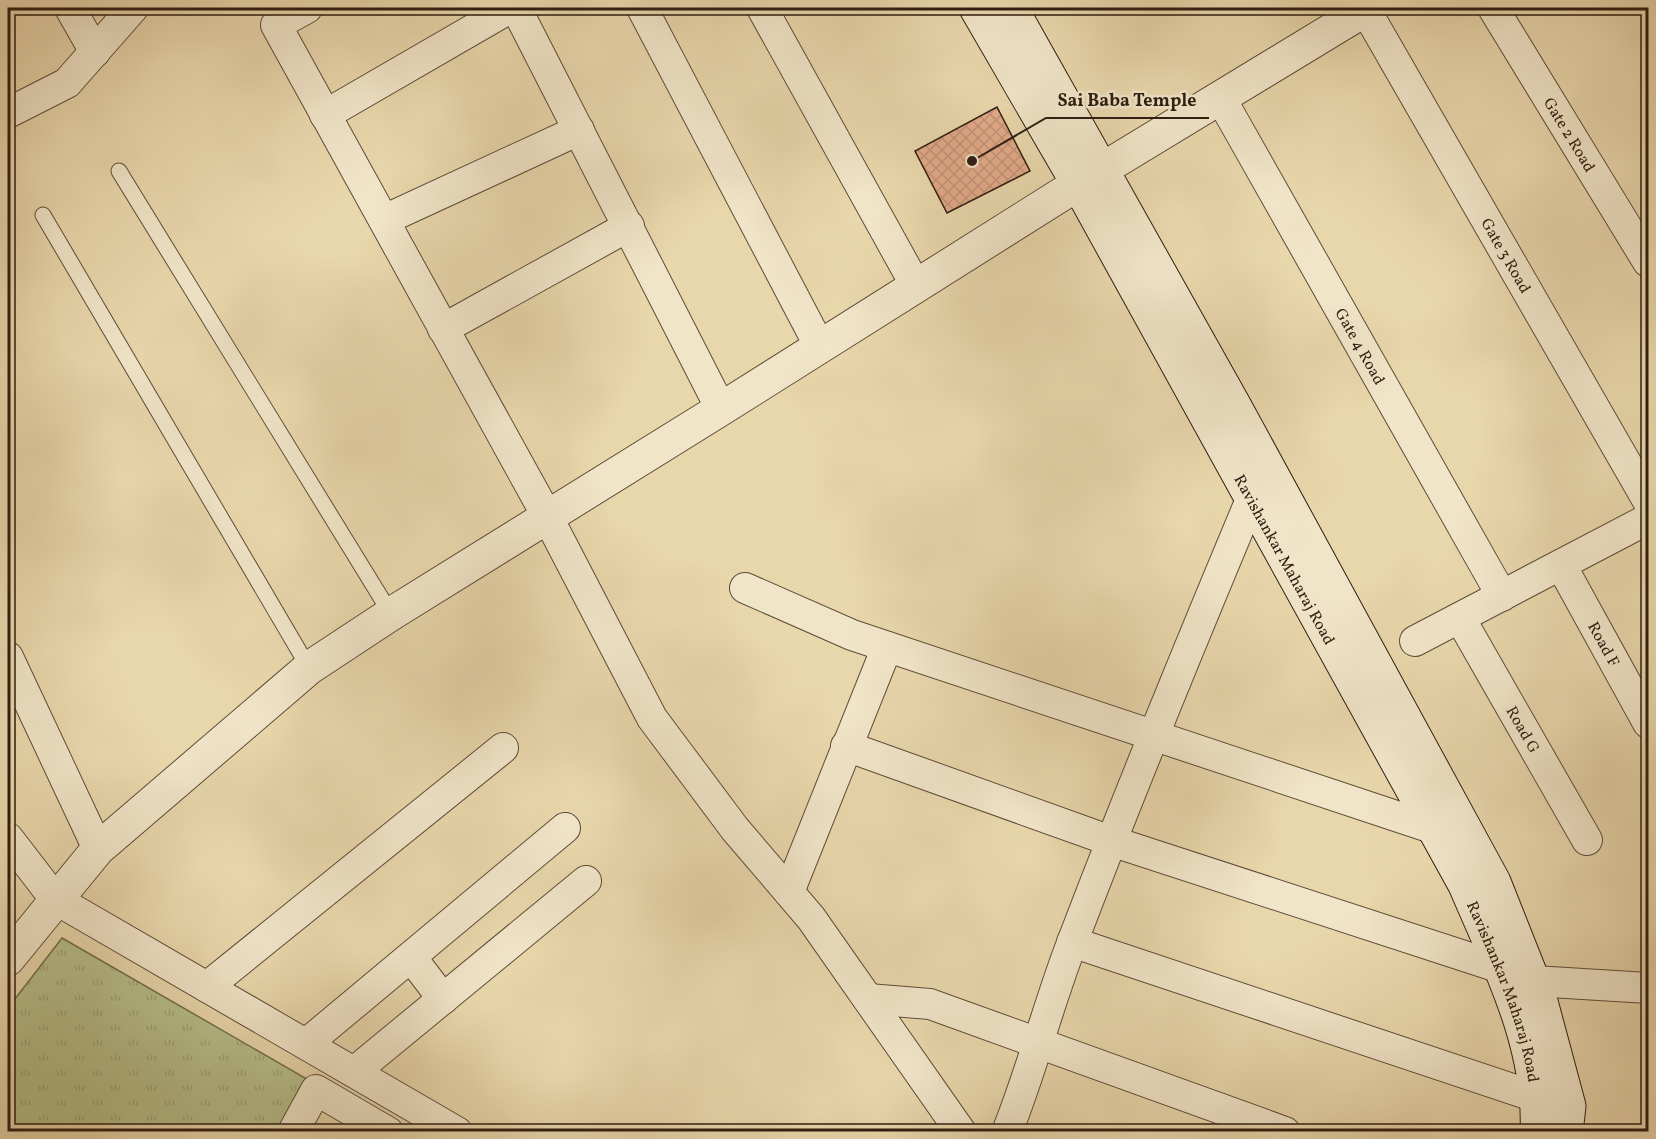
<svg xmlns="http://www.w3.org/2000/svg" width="1656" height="1139" font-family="Vollkorn,serif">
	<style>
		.grass { fill: url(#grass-tufts); stroke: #726e4d; stroke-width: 1.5 }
		.building { fill: url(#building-cross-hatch); stroke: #2e1d11; stroke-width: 1.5 }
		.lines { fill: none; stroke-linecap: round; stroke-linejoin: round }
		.service-casing { stroke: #5d4c38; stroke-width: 17 }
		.minor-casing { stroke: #5d4c38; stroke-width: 32 }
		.tertiary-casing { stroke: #5d4c38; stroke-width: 35 }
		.secondary-casing { stroke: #2e1d11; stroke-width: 35 }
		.service { stroke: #f1e5c9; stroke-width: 15 }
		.minor { stroke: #f1e5c9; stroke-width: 30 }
		.tertiary { stroke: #f1e5c9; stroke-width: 33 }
		.secondary { stroke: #f1e5c9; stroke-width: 33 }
		.labels { text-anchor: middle; stroke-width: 5; stroke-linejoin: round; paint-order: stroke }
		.street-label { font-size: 16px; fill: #2e1d11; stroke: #f1e5c9 }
		.leader { fill: none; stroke: #2e1d11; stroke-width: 2 }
		.callout-dot { fill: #2e1d11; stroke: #f1e5c9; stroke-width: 2 }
		.callout-label { font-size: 18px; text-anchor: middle; font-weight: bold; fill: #2e1d11; stroke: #f1e5c9; stroke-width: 5; stroke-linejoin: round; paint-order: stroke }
	</style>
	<defs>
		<pattern id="grass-tufts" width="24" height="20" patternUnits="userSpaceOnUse" patternTransform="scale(1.5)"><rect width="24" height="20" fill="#b6be89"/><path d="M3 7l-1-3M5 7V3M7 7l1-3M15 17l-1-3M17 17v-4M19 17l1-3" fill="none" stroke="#9da375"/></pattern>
		<pattern id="building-cross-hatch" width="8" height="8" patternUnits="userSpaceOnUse" patternTransform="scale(1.5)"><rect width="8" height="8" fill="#e2aa89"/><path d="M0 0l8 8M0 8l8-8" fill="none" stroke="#c29275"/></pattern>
	</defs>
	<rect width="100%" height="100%" fill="#e9d7ac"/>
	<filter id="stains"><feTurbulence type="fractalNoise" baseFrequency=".00333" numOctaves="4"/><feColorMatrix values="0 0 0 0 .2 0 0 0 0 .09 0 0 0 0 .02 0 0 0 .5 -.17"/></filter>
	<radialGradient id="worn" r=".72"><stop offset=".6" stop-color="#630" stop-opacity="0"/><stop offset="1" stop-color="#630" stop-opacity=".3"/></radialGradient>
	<polygon class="grass" points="62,938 312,1082 284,1131 8,1131 8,1008"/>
	<polygon class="building" points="997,107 1030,171 947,213 915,151"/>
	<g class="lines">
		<defs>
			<g id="service">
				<polyline points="119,171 391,614"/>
				<polyline points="43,215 309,668"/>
			</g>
			<g id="minor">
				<polyline points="70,8 95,52"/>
				<polyline points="307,8 276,25 547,516 652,718 735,829 811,918 961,1132"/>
				<polyline points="516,8 721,409"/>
				<polyline points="642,8 820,347"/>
				<polyline points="762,8 916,286"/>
				<path id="s1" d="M 1493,8 L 1648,262"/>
				<path id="s2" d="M 1365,9 L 1648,501"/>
				<path id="s3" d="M 1220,97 L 1502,596"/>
				<polyline points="8,113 67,83 133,8"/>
				<polyline points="325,115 510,8"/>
				<polyline points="384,220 579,130"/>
				<polyline points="443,329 629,226"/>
				<path id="s4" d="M 1561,565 L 1648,723"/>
				<polyline points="745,588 852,635 1435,829"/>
				<path id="s5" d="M 1460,618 L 1587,840"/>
				<polyline points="1415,641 1648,519"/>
				<polyline points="8,657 98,849"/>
				<polyline points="846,746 1111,841 1501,968"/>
				<polyline points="8,838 55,899 457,1132"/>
				<polyline points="789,892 887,647"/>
				<polyline points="1072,942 1539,1098"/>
				<polyline points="411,957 443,999"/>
				<polyline points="1534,981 1648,988"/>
				<polyline points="207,987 503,748"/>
				<polyline points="868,999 930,1004 1285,1132"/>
				<polyline points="306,1044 565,828"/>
				<polyline points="354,1072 586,881"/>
				<polyline points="293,1132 316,1090 388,1132"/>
				<path d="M 1007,1132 C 1032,1070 1048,1005 1072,943 C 1129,793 1190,645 1252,497"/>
			</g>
			<polyline id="tertiary" points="8,959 98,849 309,668 391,614 721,409 1078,184 1368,8"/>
			<g id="secondary">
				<path id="s6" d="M 976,8 L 1078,184 L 1465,885 C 1498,963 1541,1045 1537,1132"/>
				<polyline points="1011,8 1233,403 1494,882 1540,998 1569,1106 1566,1132"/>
			</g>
		</defs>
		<use href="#service" class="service-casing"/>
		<use href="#minor" class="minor-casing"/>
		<use href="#tertiary" class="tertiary-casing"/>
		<use href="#secondary" class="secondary-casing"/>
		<use href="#service" class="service"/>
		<use href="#minor" class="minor"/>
		<use href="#tertiary" class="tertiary"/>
		<use href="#secondary" class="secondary"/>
	</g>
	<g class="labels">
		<g class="street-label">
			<text dy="6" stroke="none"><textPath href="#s1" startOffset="148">Gate 2 Road</textPath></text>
			<text dy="6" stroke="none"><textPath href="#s2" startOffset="284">Gate 3 Road</textPath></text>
			<text dy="6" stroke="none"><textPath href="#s3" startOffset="286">Gate 4 Road</textPath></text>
			<text dy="6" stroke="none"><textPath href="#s6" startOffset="632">Ravishankar Maharaj Road</textPath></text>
			<text dy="6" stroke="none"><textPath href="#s4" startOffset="90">Road F</textPath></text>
			<text dy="6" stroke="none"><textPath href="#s5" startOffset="128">Road G</textPath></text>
			<text dy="6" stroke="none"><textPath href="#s6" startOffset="1118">Ravishankar Maharaj Road</textPath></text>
		</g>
	</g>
	<path class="leader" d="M972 161L1046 118H1209"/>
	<circle class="callout-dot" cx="972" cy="161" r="6"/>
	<g class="callout-label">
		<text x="1127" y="106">Sai Baba Temple</text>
	</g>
	<rect width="1656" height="1139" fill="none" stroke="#e9d7ac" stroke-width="30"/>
	<rect x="9" y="9" width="1638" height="1121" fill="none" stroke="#2e1d11" stroke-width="3"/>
	<rect x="15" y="15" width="1626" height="1109" fill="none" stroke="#2e1d11" stroke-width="1.5"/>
	<rect width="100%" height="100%" filter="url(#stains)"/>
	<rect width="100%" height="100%" fill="url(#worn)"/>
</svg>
